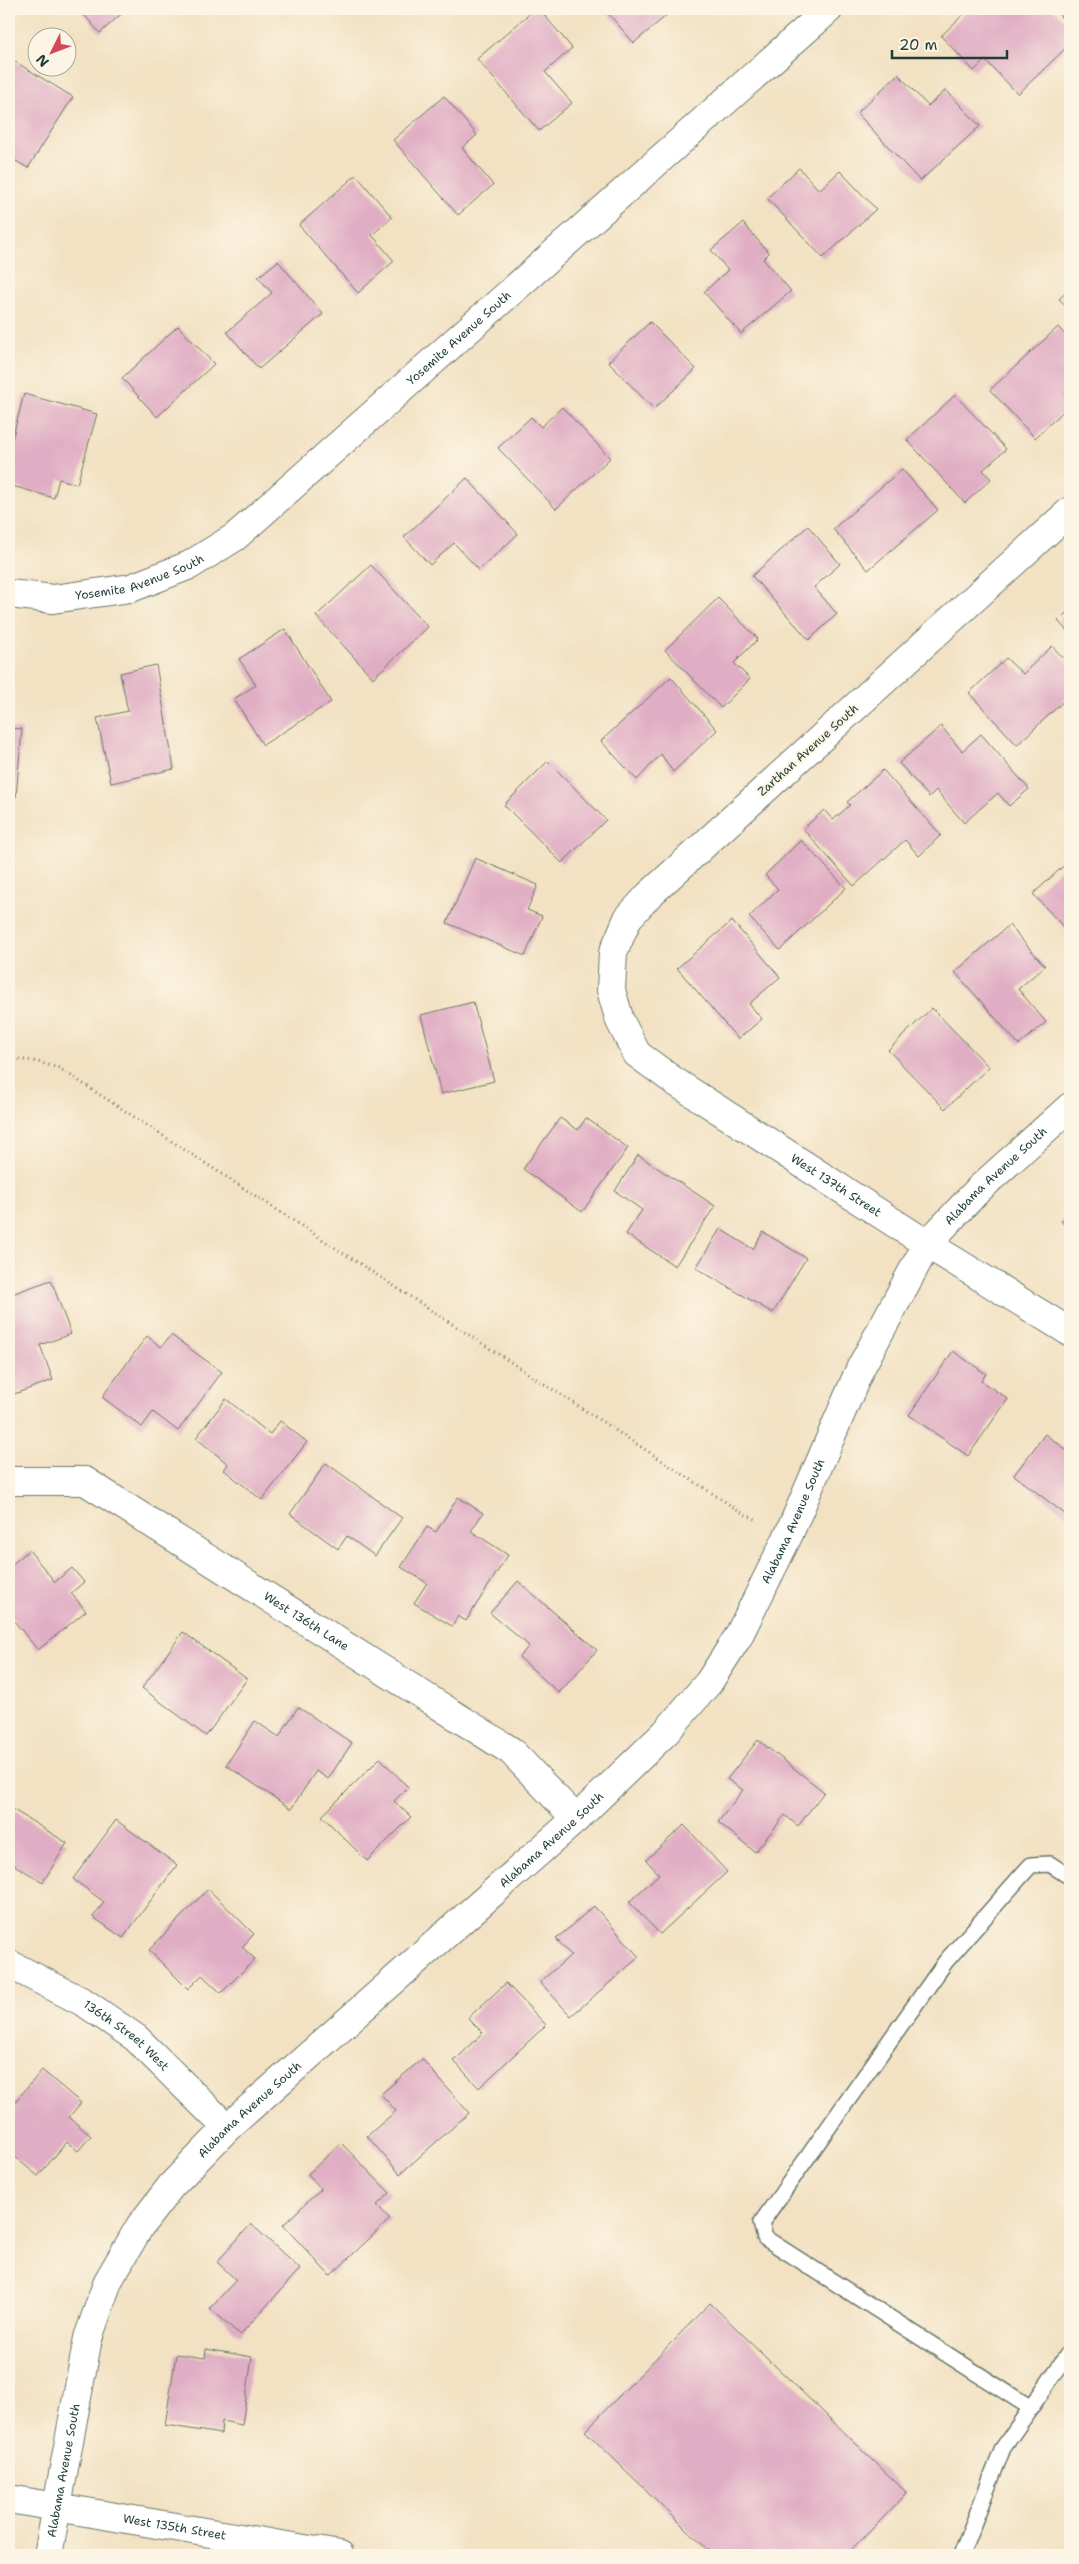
<svg xmlns="http://www.w3.org/2000/svg" width="1079" height="2564" font-family="'Shantell Sans',sans-serif">
	<style>
		.building { fill: #e0aec4 }
		.lines { fill: none; stroke-linecap: round; stroke-linejoin: round }
		.service-casing { stroke: #697666; stroke-width: 18 }
		.minor-casing { stroke: #697666; stroke-width: 30 }
		.path { stroke: #697666; stroke-width: 3; stroke-dasharray: 1 4; stroke-linecap: butt }
		.service { stroke: #fff; stroke-width: 15 }
		.minor { stroke: #fff; stroke-width: 28 }
		.labels { text-anchor: middle; stroke-width: 4; stroke-linejoin: round; paint-order: stroke }
		.street-label { font-size: 12px; fill: #1f3d34; stroke: #fcf5e5 }
	</style>
	<rect width="100%" height="100%" fill="#fcf5e5"/>
	<filter id="ink" filterUnits="userSpaceOnUse"><feTurbulence type="fractalNoise" baseFrequency=".02" numOctaves="2"/><feDisplacementMap in="SourceGraphic" scale="10" xChannelSelector="R" yChannelSelector="G"/><feConvolveMatrix kernelMatrix="1 2 1 2 8 2 1 2 1" color-interpolation-filters="sRGB"/></filter>
	<filter id="wash" filterUnits="userSpaceOnUse"><feTurbulence type="fractalNoise" baseFrequency=".0096" numOctaves="4" result="noise"/><feDisplacementMap in="SourceGraphic" scale="20" xChannelSelector="R" yChannelSelector="G"/><feGaussianBlur stdDeviation="1.12" result="paint"/><feColorMatrix in="noise" values="0 0 0 0 0 0 0 0 0 0 0 0 0 0 0 0 0 1.4 0 .05"/><feComposite in="paint" operator="in"/></filter>
	<g filter="url(#wash)">
		<rect width="100%" height="100%" fill="#f2e1c2"/>
		<g id="blocks">
			<g class="building">
				<polygon points="79,9 127,9 100,33"/>
				<polygon points="535,9 539,9 572,48 545,72 572,103 539,131 477,59"/>
				<polygon points="608,9 664,9 668,14 634,43 606,11"/>
				<polygon points="969,9 1014,9 1016,11 1018,9 1053,9 1070,26 1070,44 1018,94 985,60 974,71 941,36"/>
				<polygon points="9,58 73,97 28,168 9,157"/>
				<polygon points="898,74 928,106 946,90 980,126 920,181 857,113"/>
				<polygon points="444,96 477,135 462,148 493,185 458,215 393,140"/>
				<polygon points="799,168 819,190 840,171 876,209 823,258 767,198"/>
				<polygon points="356,175 392,217 372,235 394,261 358,293 299,225"/>
				<polygon points="743,223 769,253 763,259 791,291 741,334 704,292 728,270 711,250"/>
				<polygon points="278,261 323,314 259,369 227,332 272,293 258,277"/>
				<polygon points="1070,289 1070,311 1059,299"/>
				<polygon points="650,322 696,369 654,409 608,362"/>
				<polygon points="178,326 214,364 157,417 122,378"/>
				<polygon points="1058,327 1070,340 1070,389 1065,395 1070,401 1070,405 1035,438 990,390"/>
				<polygon points="24,394 97,414 77,484 59,479 54,498 9,485 9,451"/>
				<polygon points="955,395 1006,449 983,470 991,479 965,503 907,440"/>
				<polygon points="562,407 610,458 556,509 498,448 531,417 541,427"/>
				<polygon points="902,469 938,510 868,570 833,529"/>
				<polygon points="467,478 518,534 479,570 454,543 430,565 404,537"/>
				<polygon points="808,526 840,564 814,587 837,614 809,640 752,576"/>
				<polygon points="371,565 428,627 373,678 316,616"/>
				<polygon points="718,598 758,639 734,663 750,679 721,708 665,650"/>
				<polygon points="1070,609 1070,634 1058,621"/>
				<polygon points="285,629 331,702 263,745 234,699 256,685 239,659"/>
				<polygon points="1052,646 1070,665 1070,695 1017,745 969,693 1006,658 1023,674"/>
				<polygon points="156,665 174,769 111,783 97,718 128,711 120,673"/>
				<polygon points="671,677 717,730 673,772 661,754 637,780 601,741"/>
				<polygon points="941,726 962,751 981,734 1029,789 1009,806 998,793 964,823 936,790 929,797 899,763"/>
				<polygon points="9,728 22,729 16,797 9,797"/>
				<polygon points="548,761 606,820 562,863 504,805"/>
				<polygon points="883,770 941,835 919,856 905,840 854,886 803,829 824,810 833,820 850,805 847,802"/>
				<polygon points="801,840 846,888 780,950 749,917 778,889 765,875"/>
				<polygon points="475,858 538,885 527,910 542,916 525,956 447,923"/>
				<polygon points="1070,860 1070,934 1033,894"/>
				<polygon points="732,921 780,977 749,1004 762,1019 738,1039 677,968"/>
				<polygon points="1009,925 1045,966 1018,989 1046,1022 1019,1045 955,972"/>
				<polygon points="473,1002 494,1081 441,1094 421,1015"/>
				<polygon points="932,1008 989,1067 945,1109 888,1050"/>
				<polygon points="560,1118 578,1130 586,1118 628,1148 582,1212 523,1169"/>
				<polygon points="638,1155 715,1206 675,1266 626,1234 642,1210 615,1191"/>
				<polygon points="1070,1214 1070,1232 1061,1221"/>
				<polygon points="720,1229 753,1249 763,1232 806,1258 773,1313 696,1268"/>
				<polygon points="51,1280 71,1334 40,1345 53,1380 9,1396 9,1295"/>
				<polygon points="171,1335 222,1372 178,1431 153,1412 142,1427 102,1397 147,1336 161,1347"/>
				<polygon points="953,1351 986,1374 981,1381 1008,1399 968,1456 909,1415"/>
				<polygon points="226,1399 270,1434 280,1421 307,1442 262,1500 224,1470 228,1464 196,1438"/>
				<polygon points="1045,1434 1070,1453 1070,1518 1014,1475"/>
				<polygon points="326,1463 402,1518 375,1556 347,1536 338,1549 290,1514"/>
				<polygon points="458,1497 483,1513 471,1531 508,1555 466,1621 458,1616 452,1626 414,1603 427,1583 401,1567 427,1527 436,1532"/>
				<polygon points="29,1550 55,1582 72,1568 84,1582 71,1593 86,1611 38,1650 9,1615 9,1567"/>
				<polygon points="518,1581 597,1650 559,1693 519,1657 529,1646 490,1613"/>
				<polygon points="183,1632 247,1679 206,1736 142,1688"/>
				<polygon points="298,1707 352,1743 328,1779 316,1771 291,1809 226,1765 255,1721 279,1737"/>
				<polygon points="758,1740 824,1792 798,1826 785,1815 755,1852 718,1822 743,1790 727,1779"/>
				<polygon points="380,1758 408,1787 394,1801 411,1817 367,1861 322,1816"/>
				<polygon points="9,1807 67,1843 43,1882 9,1862"/>
				<polygon points="116,1820 177,1865 123,1938 93,1917 104,1902 73,1879"/>
				<polygon points="684,1825 727,1872 660,1934 629,1902 659,1874 646,1860"/>
				<polygon points="208,1889 254,1934 242,1947 255,1959 221,1993 202,1975 188,1989 149,1950"/>
				<polygon points="594,1906 639,1957 571,2016 540,1982 571,1955 556,1939"/>
				<polygon points="506,1983 546,2025 479,2088 454,2061 483,2033 468,2018"/>
				<polygon points="422,2059 469,2113 400,2174 367,2136 396,2111 381,2094"/>
				<polygon points="42,2070 81,2103 69,2117 91,2136 78,2151 67,2142 38,2176 9,2152 9,2109"/>
				<polygon points="341,2143 390,2193 377,2205 390,2219 330,2276 283,2225 321,2189 308,2174"/>
				<polygon points="251,2224 300,2269 240,2335 210,2308 236,2280 217,2262"/>
				<polygon points="710,2303 907,2493 847,2555 713,2555 585,2431"/>
				<polygon points="206,2349 252,2357 242,2425 222,2421 221,2434 165,2425 176,2354 205,2358"/>
			</g>
		</g>
	</g>
	<g filter="url(#ink)">
		<use href="#blocks" fill-opacity="0" stroke="#697666" stroke-width="1"/>
		<g class="lines">
			<defs>
				<g id="service">
					<polyline points="1031,2408 765,2238 761,2223 946,1961 1021,1876 1031,1865 1050,1864 1070,1877"/>
					<polyline points="961,2555 1003,2448 1070,2351"/>
				</g>
				<g id="minor">
					<path id="s1" d="M 1070,511 L 649,895 L 628,918 L 613,953 L 611,990 L 620,1021 L 637,1054 L 674,1081 L 927,1244 L 1070,1332"/>
					<path id="s2" d="M 9,594 L 53,599 L 131,588 L 190,565 L 235,537 L 829,9"/>
					<path id="s3" d="M 9,1481 L 85,1481 L 511,1751 L 576,1819"/>
					<path id="s4" d="M 9,1964 L 85,2003 L 136,2038 L 227,2128"/>
					<path id="s5" d="M 9,2499 L 340,2555"/>
					<path id="s6" d="M 48,2555 L 88,2338 L 108,2281 L 140,2226 L 171,2186 L 227,2128 L 576,1819 L 666,1732 L 709,1682 L 738,1637 L 789,1534 L 860,1369 L 927,1244 L 979,1189 L 1070,1107"/>
				</g>
			</defs>
			<use href="#service" class="service-casing"/>
			<use href="#minor" class="minor-casing"/>
			<polyline class="path" points="9,1058 34,1061 59,1068 744,1514 758,1520"/>
			<use href="#service" class="service"/>
			<use href="#minor" class="minor"/>
		</g>
	</g>
	<g class="labels">
		<g class="street-label">
			<text dy="4" stroke="none"><textPath href="#s2" startOffset="539">Yosemite Avenue South</textPath></text>
			<text dy="4" stroke="none"><textPath href="#s2" startOffset="134">Yosemite Avenue South</textPath></text>
			<text transform="translate(808 750) rotate(-42)" y="4">Zarthan Avenue South</text>
			<text dy="4" stroke="none"><textPath href="#s6" startOffset="1720">Alabama Avenue South</textPath></text>
			<text dy="4" stroke="none"><textPath href="#s1" startOffset="984">West 137th Street</textPath></text>
			<text dy="4" stroke="none"><textPath href="#s6" startOffset="1315">Alabama Avenue South</textPath></text>
			<text dy="4" stroke="none"><textPath href="#s3" startOffset="338">West 136th Lane</textPath></text>
			<text dy="4" stroke="none"><textPath href="#s6" startOffset="910">Alabama Avenue South</textPath></text>
			<text dy="4" stroke="none"><textPath href="#s4" startOffset="138">136th Street West</textPath></text>
			<text dy="4" stroke="none"><textPath href="#s6" startOffset="505">Alabama Avenue South</textPath></text>
			<text dy="4" stroke="none"><textPath href="#s6" startOffset="86">Alabama Avenue South</textPath></text>
			<text dy="4" stroke="none"><textPath href="#s5" startOffset="168">West 135th Street</textPath></text>
		</g>
	</g>
	<rect width="1079" height="2564" fill="none" stroke="#fcf5e5" stroke-width="30"/>
	<g transform="translate(52 52) rotate(228)"><circle r="24" fill="#fcf5e5" stroke="#a4ab9e"/>
	<path d="M0-4L9 19L0 12L-9 19Z" fill="#d1495b"/>
	<text y="-8" font-size="14" font-weight="bold" text-anchor="middle" fill="#1f3d34">N</text>
	</g>
	<path d="M892 50v8h115v-8" fill="none" stroke="#1f3d34" stroke-width="2.5"/>
	<text x="899" y="50" font-size="15" fill="#1f3d34" stroke="#fcf5e5" stroke-width="4" paint-order="stroke">20 m</text>
</svg>
